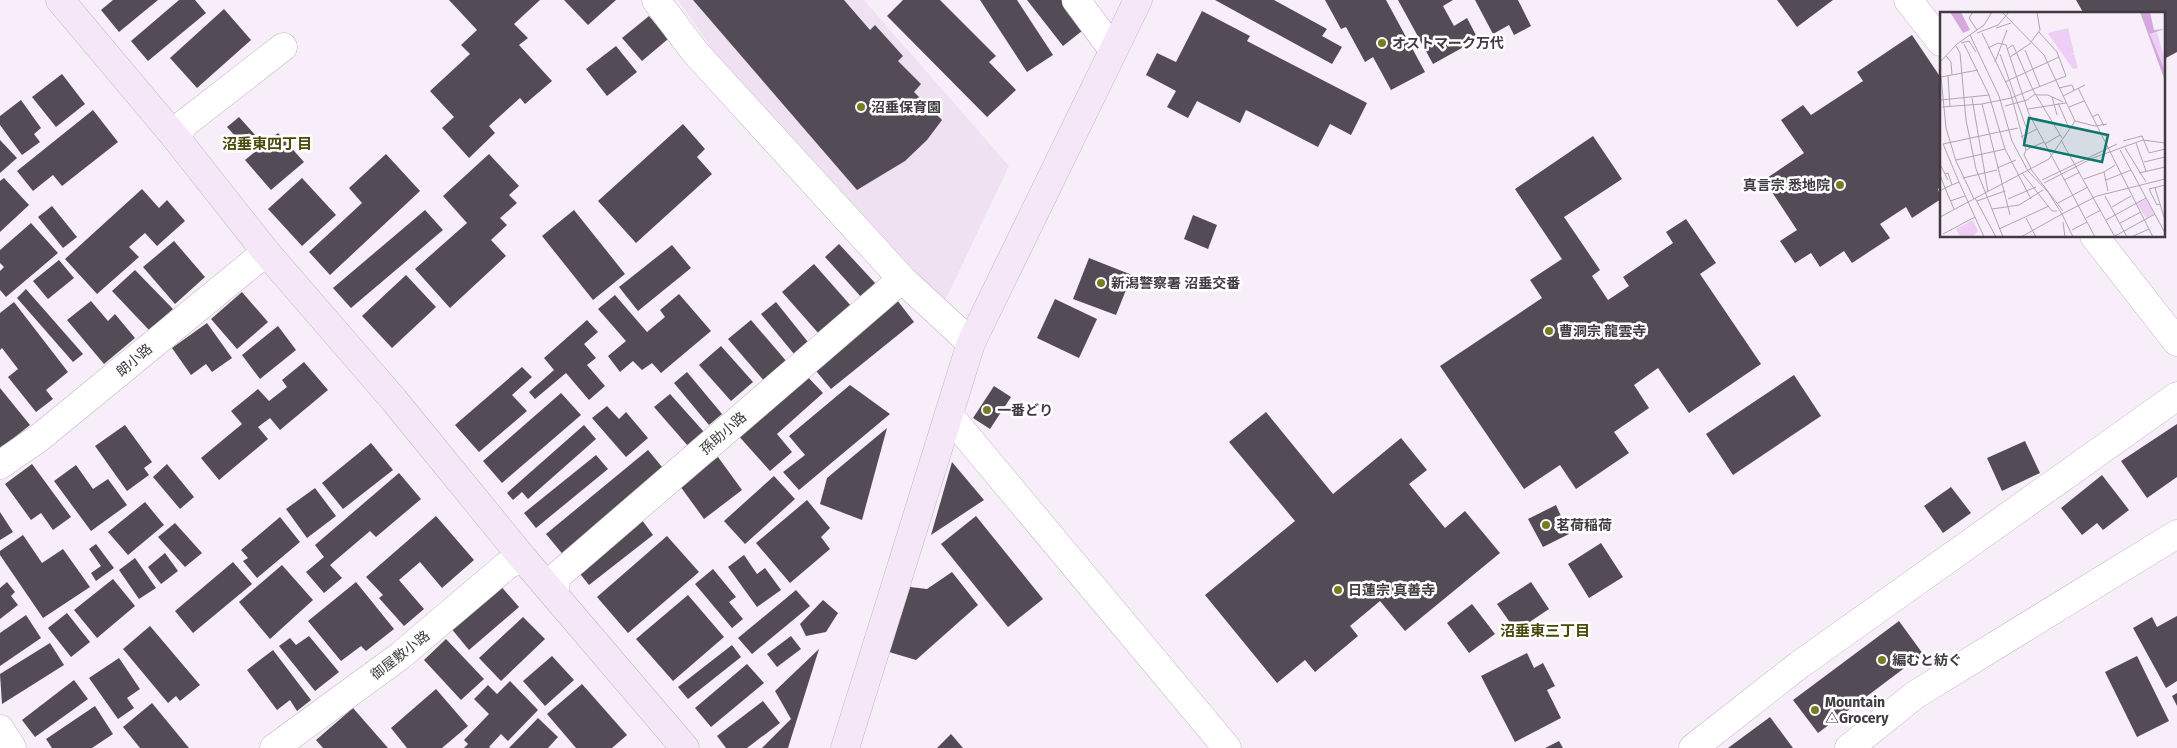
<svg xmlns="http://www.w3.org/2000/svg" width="2177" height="748" font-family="'Fira Sans','Noto Sans JP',sans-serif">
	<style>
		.built { fill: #efe1f2 }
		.building { fill: #534b55 }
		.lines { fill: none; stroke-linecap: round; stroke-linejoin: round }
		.street-casing { stroke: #bfb6c1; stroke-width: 29 }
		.secondary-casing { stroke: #bfb6c1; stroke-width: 29 }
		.street { stroke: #fff; stroke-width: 28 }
		.secondary { stroke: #f5e7f8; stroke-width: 28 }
		.poi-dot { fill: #797b23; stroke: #fff; stroke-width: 2 }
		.labels { text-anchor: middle; stroke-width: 5; stroke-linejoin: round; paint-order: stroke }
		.poi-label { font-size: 14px; font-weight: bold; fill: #3f3b40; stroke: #fff; text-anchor: start }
		.street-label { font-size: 14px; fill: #3f3b40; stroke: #fff }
		.neighbourhood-label { font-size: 15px; font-weight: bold; fill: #48490a; stroke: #fff }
		.inset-road { fill: none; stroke: #aea6b0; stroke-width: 1 }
		.view { fill: #0f766e; fill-opacity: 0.15; stroke: #0f766e; stroke-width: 2.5 }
		.inset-edge { fill: none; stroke: #3f3b40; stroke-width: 2.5 }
	</style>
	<rect width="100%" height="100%" fill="#f8eefa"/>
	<polygon class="built" points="678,0 864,0 1009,166 944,303 711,48"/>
	<g class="building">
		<polygon points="113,0 158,0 119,32 101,10"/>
		<polygon points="179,0 195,0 206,13 148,61 131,41"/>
		<polygon points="449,0 540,0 514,24 528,38 519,45 552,81 525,104 520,98 489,126 495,133 469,158 442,128 454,117 430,91 470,54 461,45 477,30"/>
		<polygon points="564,0 616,0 588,25"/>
		<polygon points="693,0 844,0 870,30 875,25 903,56 898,61 921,84 914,92 942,120 927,140 905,161 857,190"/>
		<polygon points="903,0 940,0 996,56 989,62 1016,90 987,117 887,16"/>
		<polygon points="980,0 1017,0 1053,55 1027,72"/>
		<polygon points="1027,0 1066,0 1087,27 1063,46"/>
		<polygon points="1215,0 1274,0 1327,29 1322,36 1342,47 1332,64"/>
		<polygon points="1325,0 1386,0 1425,72 1391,90 1373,57 1365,62 1346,27 1341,29"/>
		<polygon points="1398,0 1453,0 1443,6 1454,26 1467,18 1478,39 1433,64"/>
		<polygon points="1475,0 1518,0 1531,26 1514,35 1509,25 1493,34"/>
		<polygon points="1777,0 1833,0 1797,27"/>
		<polygon points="2076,0 2177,0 2177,52 2166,58 2163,54 2163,14 2084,14"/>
		<polygon points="224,9 251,40 197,88 170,58"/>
		<polygon points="1202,11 1250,36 1247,41 1367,103 1351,135 1330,124 1318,147 1246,110 1240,123 1197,101 1188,118 1167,107 1176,91 1146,75 1157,53 1176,62"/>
		<polygon points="649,16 668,39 642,61 622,38"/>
		<polygon points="1912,35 1941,78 1941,187 1938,189 1941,199 1912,218 1906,207 1880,224 1890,238 1852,263 1844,251 1820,267 1811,253 1795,263 1780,241 1797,230 1764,180 1804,153 1781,120 1803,105 1811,115 1863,81 1857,72"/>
		<polygon points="616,46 637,72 607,96 586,69"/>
		<polygon points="62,74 85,104 56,127 32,97"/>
		<polygon points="21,100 41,128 34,134 40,142 22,155 0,125 0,116"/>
		<polygon points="93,110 118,142 62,186 53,175 33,191 17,171"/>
		<polygon points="239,117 257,137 245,147 227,127"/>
		<polygon points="683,124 705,149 697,157 712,174 636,243 598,201"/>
		<polygon points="278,133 304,162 271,190 245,160"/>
		<polygon points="1593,136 1622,179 1564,217 1600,270 1592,276 1608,300 1629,286 1623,277 1673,243 1666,232 1686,219 1716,263 1700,274 1761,364 1689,413 1658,368 1634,385 1649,408 1614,432 1629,453 1576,489 1560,465 1524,489 1440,366 1542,298 1530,280 1562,259 1515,189"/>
		<polygon points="0,140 17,158 0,173"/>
		<polygon points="386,154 420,191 330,275 309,252 362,203 349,188"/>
		<polygon points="489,154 519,186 509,195 517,203 500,218 507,225 491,240 506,256 450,308 415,269 467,223 443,196"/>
		<polygon points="4,178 29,205 0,232 0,181"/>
		<polygon points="302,178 336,215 302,246 268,209"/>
		<polygon points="142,189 159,208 167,200 185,221 157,246 145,233 129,247 139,257 97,294 65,259"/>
		<polygon points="52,206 77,237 63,248 38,217"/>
		<polygon points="425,210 443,230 351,308 333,288"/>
		<polygon points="574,210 625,274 593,300 542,236"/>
		<polygon points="1193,215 1217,225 1208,249 1184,239"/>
		<polygon points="31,223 58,253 6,297 0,290 0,271 4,267 0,263 0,250"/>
		<polygon points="174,241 205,277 175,304 143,267"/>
		<polygon points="839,244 876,284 862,298 825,257"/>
		<polygon points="672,245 691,268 638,311 619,287"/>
		<polygon points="1089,258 1132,275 1116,315 1073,299"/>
		<polygon points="59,260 74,278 48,299 33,281"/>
		<polygon points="814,264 852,307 820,335 782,292"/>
		<polygon points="135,270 173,309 149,330 112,291"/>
		<polygon points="406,275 436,307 392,348 362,316"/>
		<polygon points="26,289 83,354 73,362 17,298"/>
		<polygon points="242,292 268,322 237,349 211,319"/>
		<polygon points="679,294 711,331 661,373 652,363 642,370 633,361 620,372 608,356 626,341 598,309 615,295 647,332 665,317 660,310"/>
		<polygon points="1055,299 1097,319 1079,358 1037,338"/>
		<polygon points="897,300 914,322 831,389 812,366"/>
		<polygon points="91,301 108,321 115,314 135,338 104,364 67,320"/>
		<polygon points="14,302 68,372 46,390 53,399 36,412 8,377 18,369 2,348 0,350 0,313"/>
		<polygon points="776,302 808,342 794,354 761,314"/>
		<polygon points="587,320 598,332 584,344 596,358 587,365 605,386 589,400 566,373 535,399 529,392 554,370 544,358"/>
		<polygon points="751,320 787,362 765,382 728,339"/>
		<polygon points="207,323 232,358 212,372 206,364 191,375 172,348"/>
		<polygon points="278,326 296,350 260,379 242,355"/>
		<polygon points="721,346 753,382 731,401 699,365"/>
		<polygon points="304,362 328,390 280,430 270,418 258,427 268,439 219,480 201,458 242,424 231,411 258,389 269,401 287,387 282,380"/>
		<polygon points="522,367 532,377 512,395 527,411 479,452 455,425"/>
		<polygon points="687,372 722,414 709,425 674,383"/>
		<polygon points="804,373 823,393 777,434 792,452 770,471 736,433"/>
		<polygon points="1794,375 1821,416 1733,475 1706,434"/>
		<polygon points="850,385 890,414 799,490 783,472 805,455 789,436"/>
		<polygon points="994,386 1011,397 990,429 973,418"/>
		<polygon points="0,388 30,425 0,449"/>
		<polygon points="561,393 581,415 502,483 483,461"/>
		<polygon points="670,394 704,432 688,446 654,407"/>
		<polygon points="607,406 619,419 626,412 648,438 626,457 592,418"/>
		<polygon points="1266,412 1333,494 1401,438 1427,470 1409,484 1445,528 1465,511 1500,553 1405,631 1380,601 1350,626 1358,636 1315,672 1305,660 1277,683 1205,595 1295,521 1229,442"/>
		<polygon points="2177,424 2177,477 2147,498 2121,461"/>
		<polygon points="125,425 152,462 144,468 149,475 127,491 95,446"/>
		<polygon points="584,425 596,439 528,499 522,492 513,500 507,493"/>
		<polygon points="887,428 862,520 820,504 827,478"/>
		<polygon points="2025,441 2040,473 2002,491 1987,458"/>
		<polygon points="371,443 393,470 343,509 322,483"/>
		<polygon points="648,450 667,473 565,557 546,534"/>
		<polygon points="596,455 608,469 536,528 524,513"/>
		<polygon points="718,457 742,490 704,519 680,486"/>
		<polygon points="952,462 984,500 931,535"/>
		<polygon points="32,464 71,517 53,530 41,513 31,520 5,484"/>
		<polygon points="167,464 194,497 180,509 153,477"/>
		<polygon points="76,465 93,489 108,479 127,505 91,531 54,481"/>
		<polygon points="399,473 421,499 376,537 370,531 330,565 342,578 324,593 306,572 324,557 315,545"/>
		<polygon points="2102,475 2129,510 2103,530 2097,523 2082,535 2061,508"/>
		<polygon points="774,476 795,499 745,544 724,521"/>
		<polygon points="1951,487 1971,513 1943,533 1924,506"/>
		<polygon points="315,488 336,516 307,538 286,509"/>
		<polygon points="807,500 830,528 821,537 830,549 790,583 756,543"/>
		<polygon points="145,502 164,525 128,555 108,532"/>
		<polygon points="1556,505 1569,534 1543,547 1528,519"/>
		<polygon points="0,512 13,532 0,540"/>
		<polygon points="436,516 474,560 442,588 420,562 399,580 424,609 404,626 379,598 383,595 366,577"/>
		<polygon points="976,516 1043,599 1008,627 941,544"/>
		<polygon points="280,517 300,542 257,578 243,561 248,558 241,550"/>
		<polygon points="642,520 653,535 589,585 577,570"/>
		<polygon points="175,523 202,553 185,567 158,537"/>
		<polygon points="23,535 42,563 63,549 90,587 43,618 0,555 0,551"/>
		<polygon points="667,536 699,572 628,633 597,597"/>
		<polygon points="1601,543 1623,577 1589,598 1568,564"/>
		<polygon points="96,544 114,568 96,581 91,573 101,566 89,549"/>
		<polygon points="165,553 178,571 161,584 148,567"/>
		<polygon points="744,555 757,574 765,568 781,590 757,607 728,567"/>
		<polygon points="135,558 156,588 139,599 119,570"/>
		<polygon points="233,562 252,584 193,633 175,611"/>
		<polygon points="282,565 313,600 270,639 239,602"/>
		<polygon points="713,569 736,597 729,602 743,619 732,628 695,584"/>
		<polygon points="952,572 978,605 916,660 889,652 910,587 927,589"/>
		<polygon points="113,579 135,606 97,638 74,610"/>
		<polygon points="7,582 15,592 11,596 18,605 0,619 0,588"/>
		<polygon points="356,582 394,629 366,651 361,646 341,661 308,621"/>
		<polygon points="1531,582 1549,609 1516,631 1497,604"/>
		<polygon points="499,584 519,607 469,650 450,627"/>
		<polygon points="796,590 810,606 752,654 738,638"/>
		<polygon points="688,595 724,637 673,681 636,639"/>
		<polygon points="823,600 838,613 826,632 806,636 800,624"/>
		<polygon points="1472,604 1495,634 1469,653 1447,623"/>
		<polygon points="67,613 90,642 71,657 48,628"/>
		<polygon points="26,615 41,638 0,666 0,633"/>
		<polygon points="2177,616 2177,681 2166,688 2133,628 2152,617 2157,627"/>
		<polygon points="523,617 545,639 501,681 479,658"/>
		<polygon points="1899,621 1923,654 1818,733 1793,700"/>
		<polygon points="150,626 200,685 180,701 176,696 168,703 123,649"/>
		<polygon points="309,636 339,672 315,691 279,646 290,638 296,645"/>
		<polygon points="791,636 801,649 777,667 767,654"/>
		<polygon points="446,639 484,679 461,700 424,660"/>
		<polygon points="50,643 64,665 2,704 0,674"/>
		<polygon points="732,645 741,657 688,699 678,687"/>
		<polygon points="819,649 788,748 762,748 791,719 775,691"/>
		<polygon points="273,650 311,700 297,711 290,700 277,710 247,670"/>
		<polygon points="1527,653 1534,668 1543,663 1555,686 1547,690 1561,718 1515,742 1481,676"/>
		<polygon points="552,656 574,680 545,706 523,681"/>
		<polygon points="2137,656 2169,721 2137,737 2105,672"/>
		<polygon points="119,658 140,689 127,698 134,708 118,719 89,678"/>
		<polygon points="747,664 764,683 711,727 695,708"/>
		<polygon points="74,680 88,699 35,737 22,720"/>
		<polygon points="510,681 538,710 508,741 501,734 489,747 491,748 464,748 468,744 464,740 489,714 474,699 488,685 497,694"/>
		<polygon points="582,684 627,735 612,748 576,748 547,714"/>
		<polygon points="436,689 468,726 442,748 407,748 391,728"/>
		<polygon points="2177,693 2177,706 2172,696"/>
		<polygon points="763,701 780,723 747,748 726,748 717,736"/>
		<polygon points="152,703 189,748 140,748 123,727"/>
		<polygon points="95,706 113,734 92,748 52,748 46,739"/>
		<polygon points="353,708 388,748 323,748 316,740"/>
		<polygon points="1770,717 1793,748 1728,748"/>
		<polygon points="538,718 558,737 548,748 509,748"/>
		<polygon points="951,734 963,748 937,748"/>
		<polygon points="1559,741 1563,748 1545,748"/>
	</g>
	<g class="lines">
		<defs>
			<g id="street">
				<polyline points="656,0 695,52 902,279 971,343"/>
				<polyline points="1076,0 1113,50"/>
				<polyline points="1908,0 1941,42"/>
				<polyline points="176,138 184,124 283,47"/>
				<polyline points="2094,236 2177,342"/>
				<polyline points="949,415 1227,748"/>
				<polyline points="0,465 39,438 266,252"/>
				<polyline points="555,594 556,577 902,279"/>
				<polyline points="0,729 12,748"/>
				<polyline points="274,748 400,656 506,566 522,557"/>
				<polyline points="1693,748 1799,665 2177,396"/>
				<polyline points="1849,748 1915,695 2177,534"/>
			</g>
			<g id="secondary">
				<polyline points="60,0 176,138 266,252 394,400 522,557 685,748"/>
				<polyline points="845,748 971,343 1138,0"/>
			</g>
		</defs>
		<use href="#street" class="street-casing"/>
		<use href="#secondary" class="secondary-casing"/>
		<use href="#street" class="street"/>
		<use href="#secondary" class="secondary"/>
	</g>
	<g class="poi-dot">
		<circle cx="1382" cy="43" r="5"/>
		<circle cx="861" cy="107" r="5"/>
		<circle cx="1840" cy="185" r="5"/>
		<circle cx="1101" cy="283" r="5"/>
		<circle cx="1549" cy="331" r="5"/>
		<circle cx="987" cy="410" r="5"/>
		<circle cx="1546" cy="525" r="5"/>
		<circle cx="1338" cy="590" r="5"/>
		<circle cx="1882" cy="660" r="5"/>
		<circle cx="1815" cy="710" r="5"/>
	</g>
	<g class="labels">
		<g class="poi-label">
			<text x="1392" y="48">オストマーク万代</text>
			<text x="871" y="112">沼垂保育園</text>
			<text x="1830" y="190" text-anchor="end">真言宗 悉地院</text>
			<text x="1111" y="288">新潟警察署 沼垂交番</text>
			<text x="1559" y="336">曹洞宗 龍雲寺</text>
			<text x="997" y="415">一番どり</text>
			<text x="1556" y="530">茗荷稲荷</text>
			<text x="1348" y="595">日蓮宗 真善寺</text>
			<text x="1892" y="665">編むと紡ぐ</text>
			<text x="1825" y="707">Mountain<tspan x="1825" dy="16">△Grocery</tspan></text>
		</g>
		<g class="street-label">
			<text transform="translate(134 360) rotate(-40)" y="5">朗小路</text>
			<text transform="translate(723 433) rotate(-41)" y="5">孫助小路</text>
			<text transform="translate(400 655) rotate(-38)" y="5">御屋敷小路</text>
		</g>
		<g class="neighbourhood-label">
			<text x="267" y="149">沼垂東四丁目</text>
			<text x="1545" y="636">沼垂東三丁目</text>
		</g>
	</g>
	<g transform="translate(1940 12)">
		<rect width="225" height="225" fill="#f8eefa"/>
		<path d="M 128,16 L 134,41 L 129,43 L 134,42 L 138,56 L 133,57 L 109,23 L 108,21 ZM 217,20 L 225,48 L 225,59 L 211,25 L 211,22 ZM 206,187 L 214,202 L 206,206 L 197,192 ZM 33,208 L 38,219 L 33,225 L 20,225 L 16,217 Z" fill="#efcef5"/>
		<path d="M 10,0 L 21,0 L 30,18 L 23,21 ZM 200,0 L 210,0 L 214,18 L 225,17 L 210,22 L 225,59 L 225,69 Z" fill="#d4aadd"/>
		<path class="inset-road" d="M 33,0 L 29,6 L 37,18M 56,16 L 71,11M 37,21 L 58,13 L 69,0M 42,21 L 70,79 L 86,138 L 84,143 L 91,156M 30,23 L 59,84 L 72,129 L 88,159 L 108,180 L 122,202 L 157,184 L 225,167M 91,30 L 100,18 L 97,0M 21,31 L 29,29 L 36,40M 24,32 L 49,83 L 65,137 L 91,187M 16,34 L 20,41 L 26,108 L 36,157 L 63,225M 48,36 L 58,31 L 66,33 L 89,102 L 138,193M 67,37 L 73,33 L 93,78 L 122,126M 85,38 L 100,75M 60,42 L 86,115M 6,44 L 11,50 L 12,63M 70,45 L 91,31M 0,50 L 17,32 L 44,13 L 52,0M 55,50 L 67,18M 8,64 L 10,95M 65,70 L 119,45M 119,76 L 132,73 L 134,78M 138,76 L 213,225M 96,83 L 108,83 L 123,90M 123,84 L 145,73M 112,85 L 117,103M 32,86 L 48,180M 1,88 L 49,83M 118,91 L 129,116M 42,92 L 70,203M 65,94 L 87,88 L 95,82M 2,95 L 42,92 L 71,86 L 126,64 L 117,40 L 99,20M 129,95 L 144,89M 88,97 L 126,91M 152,105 L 158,102 L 164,114M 135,109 L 155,114 L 167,112M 81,125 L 97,117M 121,128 L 175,225M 183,129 L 202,124 L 209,141 L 225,137M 196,131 L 206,159M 105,132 L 120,123M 185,136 L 206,170M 86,138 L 104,130M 180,138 L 191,158M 16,148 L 65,137M 204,150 L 225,145M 1,154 L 8,168M 57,156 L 76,148M 90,156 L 123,199M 82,161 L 112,199 L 117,199M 199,161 L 225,155M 5,162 L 8,161 L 12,173M 0,163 L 5,176 L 0,179M 23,166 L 57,158M 144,167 L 164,160M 102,168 L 177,132M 124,168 L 140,160M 166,168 L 191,158 L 225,221M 19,170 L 3,132 L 78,116M 104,171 L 153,146 L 203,128 L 225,131M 225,173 L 209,177 L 217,193 L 220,192 L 225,208M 215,176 L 220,192M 168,179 L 164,160 L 175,153M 165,184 L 187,225M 35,186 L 56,225M 34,187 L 16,149 L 6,116 L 1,65 L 38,58M 68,187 L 96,175M 10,189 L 25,184M 37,189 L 65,179M 118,191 L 148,175M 138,193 L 155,225M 172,195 L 191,184M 14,197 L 5,176 L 19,170 L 44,225M 52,197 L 79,193 L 103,178M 0,205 L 109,147 L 135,109 L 104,43 L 62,0M 86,206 L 96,225M 146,206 L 161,198M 166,208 L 206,186M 123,210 L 125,225M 180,211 L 201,200M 59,217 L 109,194M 132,218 L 147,210M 3,222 L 35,205M 175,224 L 215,202M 81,225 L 122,202 L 133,225M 191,225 L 209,217"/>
		<path class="view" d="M 89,106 L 168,123 L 162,150 L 84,133 Z"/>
		<rect width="225" height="225" class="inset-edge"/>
	</g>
</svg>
